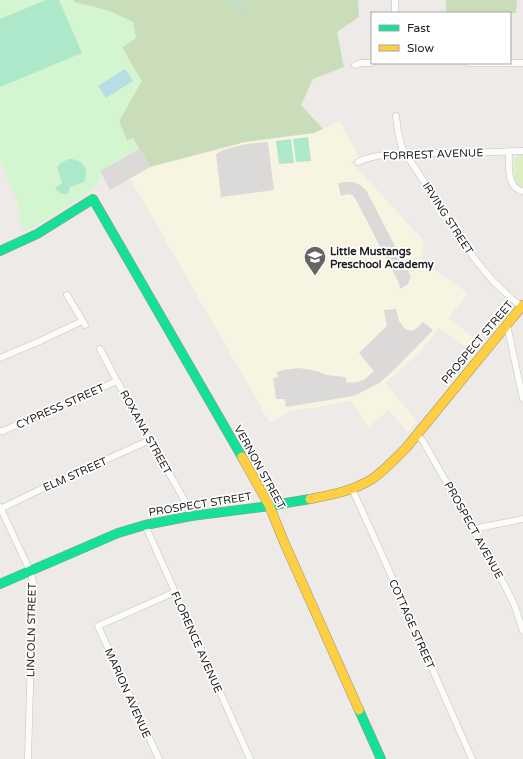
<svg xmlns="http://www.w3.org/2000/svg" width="523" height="759" font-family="'Varela Round',sans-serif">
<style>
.education{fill:#f7f4e2}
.religious{fill:#dbdad8}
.grass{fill:#deedc3}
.forest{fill:#caddba}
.park{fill:#d3f5d0}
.pitch{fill:#aee8ca}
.water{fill:#b7dee4}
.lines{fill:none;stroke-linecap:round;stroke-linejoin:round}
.stream{stroke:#b7dee4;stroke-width:2}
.street-casing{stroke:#c5c4c3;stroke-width:7}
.fast-casing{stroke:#98977e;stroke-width:10}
.slow-casing{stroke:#98977e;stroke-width:10}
.street{stroke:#fcfcfb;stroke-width:6}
.fast{stroke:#16e098;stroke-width:9}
.slow{stroke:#ffcf43;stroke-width:9}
.labels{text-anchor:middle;stroke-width:3.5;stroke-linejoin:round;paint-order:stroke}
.street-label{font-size:11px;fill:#1e1e1e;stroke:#fff}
.poi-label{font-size:11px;font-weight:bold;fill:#1e1e1e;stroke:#fff;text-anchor:start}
</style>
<rect width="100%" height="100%" fill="#edeae7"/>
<!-- education -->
<path class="education" d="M340,121L359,157L351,162L424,241L421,261L468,293L448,318L482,344L474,353L439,328L419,353L385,383L417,421L408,432L389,410L368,427L351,401L312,408L290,411L270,423L130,178L150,167L245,142L314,133Z"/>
<!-- religious -->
<g class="religious">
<path d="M268,142L274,190L221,197L216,154L223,150L246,144Z"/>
<path d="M139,149L150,167L110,190L100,171Z"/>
<path d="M345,182H353L360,185L366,190L411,277L408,284L400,289L399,283L355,198L352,195L348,194L341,196L338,183Z"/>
<path d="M396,309L399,321L405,329L411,331L416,329L423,322L433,330L392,372L379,383L354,396L286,407L285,399H276L273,378L278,377L277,372L284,370L299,368L316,371L327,375L345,377L347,383L358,382L365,379L374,371L359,353L387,326L384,310Z"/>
</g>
<!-- grass -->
<path class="grass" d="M519,155H523V187L517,184L514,176V159Z"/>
<!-- forest -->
<g class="forest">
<path d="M73,0H358L359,17L337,32L344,67L313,79L301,105L323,129L314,133L245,142L150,167L133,138L127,141L119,121L141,81L122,47L110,11L74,2Z"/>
<path d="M446,0H517L516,13L446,12Z"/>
</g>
<!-- park -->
<path class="park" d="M0,0H73L74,2L110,11L133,22L136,38L122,48L142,81L119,121L127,141L133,138L139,149L100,171C101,178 98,183 94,188L55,214L25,232L17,215L21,212L0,160Z"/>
<!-- pitch -->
<g class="pitch">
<path d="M46,0H59L82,53L0,87V19Z"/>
<path d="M308,137L311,161L296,162L293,139Z"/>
<path d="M291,139L294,163L279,164L276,141Z"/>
<path d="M69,159C83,159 90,169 84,182L70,187L68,194C63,195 57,192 55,188L62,183L57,167L61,163Z"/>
</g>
<!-- water -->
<path class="water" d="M125,69L133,81L106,98L98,86Z"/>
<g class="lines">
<!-- stream -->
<path class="stream" d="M229,0L245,11"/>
<!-- street casing -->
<g class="street-casing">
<g id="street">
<path d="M395,13V0"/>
<path d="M468,63H523"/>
<path d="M355,65L361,63H372"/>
<path d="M396,116L398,132L402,148L474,258L492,280L512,299L522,307"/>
<path d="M509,151C509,164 506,189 523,191"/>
<path d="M358,162C380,152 405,154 428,153C460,153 491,152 523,151"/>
<path d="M67,295L85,325"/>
<path d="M507,325L523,399"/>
<path d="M100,349L117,381L186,503L191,516"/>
<path d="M0,358L40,341L82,321"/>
<path d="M0,431H3L117,381"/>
<path d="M416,434L423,441L505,586L514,604L523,631"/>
<path d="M352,489L379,548L472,759"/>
<path d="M0,507L30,571L33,582L28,759"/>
<path d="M0,509L54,483L150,440"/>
<path d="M145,525L250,759"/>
<path d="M473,529L523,519"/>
<path d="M159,759L98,626L175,592"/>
</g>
</g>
<!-- fast casing -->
<g class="fast-casing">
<g id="fast">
<path d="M0,251L37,234L93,199L242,457"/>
<path d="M0,584L118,533L145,525L191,516L262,507L310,499"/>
<path d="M359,710L381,759"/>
</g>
</g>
<!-- slow casing -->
<g class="slow-casing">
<g id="slow">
<path d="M242,457L269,505L284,542L359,710"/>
<path d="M310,499C331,495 353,491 372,479C384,471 395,459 406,448L523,305"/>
</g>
</g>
<!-- street -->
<use href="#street" class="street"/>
<!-- fast -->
<use href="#fast" class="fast"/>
<!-- slow -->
<use href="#slow" class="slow"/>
</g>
<!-- icons -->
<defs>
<g id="school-pin" transform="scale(1.15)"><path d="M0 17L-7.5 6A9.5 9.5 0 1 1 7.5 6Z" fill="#666564" stroke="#fff"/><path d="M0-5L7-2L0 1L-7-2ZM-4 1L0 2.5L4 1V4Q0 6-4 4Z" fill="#fff"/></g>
</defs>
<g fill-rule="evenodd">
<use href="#school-pin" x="315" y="257"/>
</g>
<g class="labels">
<!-- street labels -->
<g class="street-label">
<text transform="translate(433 154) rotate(-2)" y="4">FORREST AVENUE</text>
<text transform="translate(448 218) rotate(57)" y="4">IRVING STREET</text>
<text transform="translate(477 342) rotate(-50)" y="4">PROSPECT STREET</text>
<text transform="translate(60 406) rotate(-24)" y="4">CYPRESS STREET</text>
<text transform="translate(146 432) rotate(61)" y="4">ROXANA STREET</text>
<text transform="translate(260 467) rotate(61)" y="4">VERNON STREET</text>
<text transform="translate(75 474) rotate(-24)" y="4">ELM STREET</text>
<text transform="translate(200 504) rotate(-9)" y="4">PROSPECT STREET</text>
<text transform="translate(474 530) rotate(61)" y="4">PROSPECT AVENUE</text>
<text transform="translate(412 624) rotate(66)" y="4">COTTAGE STREET</text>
<text transform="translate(31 630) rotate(-89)" y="4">LINCOLN STREET</text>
<text transform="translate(197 642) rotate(66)" y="4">FLORENCE AVENUE</text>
<text transform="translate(128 693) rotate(66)" y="4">MARION AVENUE</text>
</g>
<!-- poi labels -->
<g class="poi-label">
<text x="330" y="255">Little Mustangs<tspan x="330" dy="13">Preschool Academy</tspan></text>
</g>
</g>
<!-- legend -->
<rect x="371" y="12" width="140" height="52" fill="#ffffff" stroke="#a5a5a5"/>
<rect x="379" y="25" width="20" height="6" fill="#16e098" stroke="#a5a5a5"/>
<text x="407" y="32" font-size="12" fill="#1e1e1e">Fast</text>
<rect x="379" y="45" width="20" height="6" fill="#ffcf43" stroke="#a5a5a5"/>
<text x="407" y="52" font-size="12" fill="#1e1e1e">Slow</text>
</svg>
